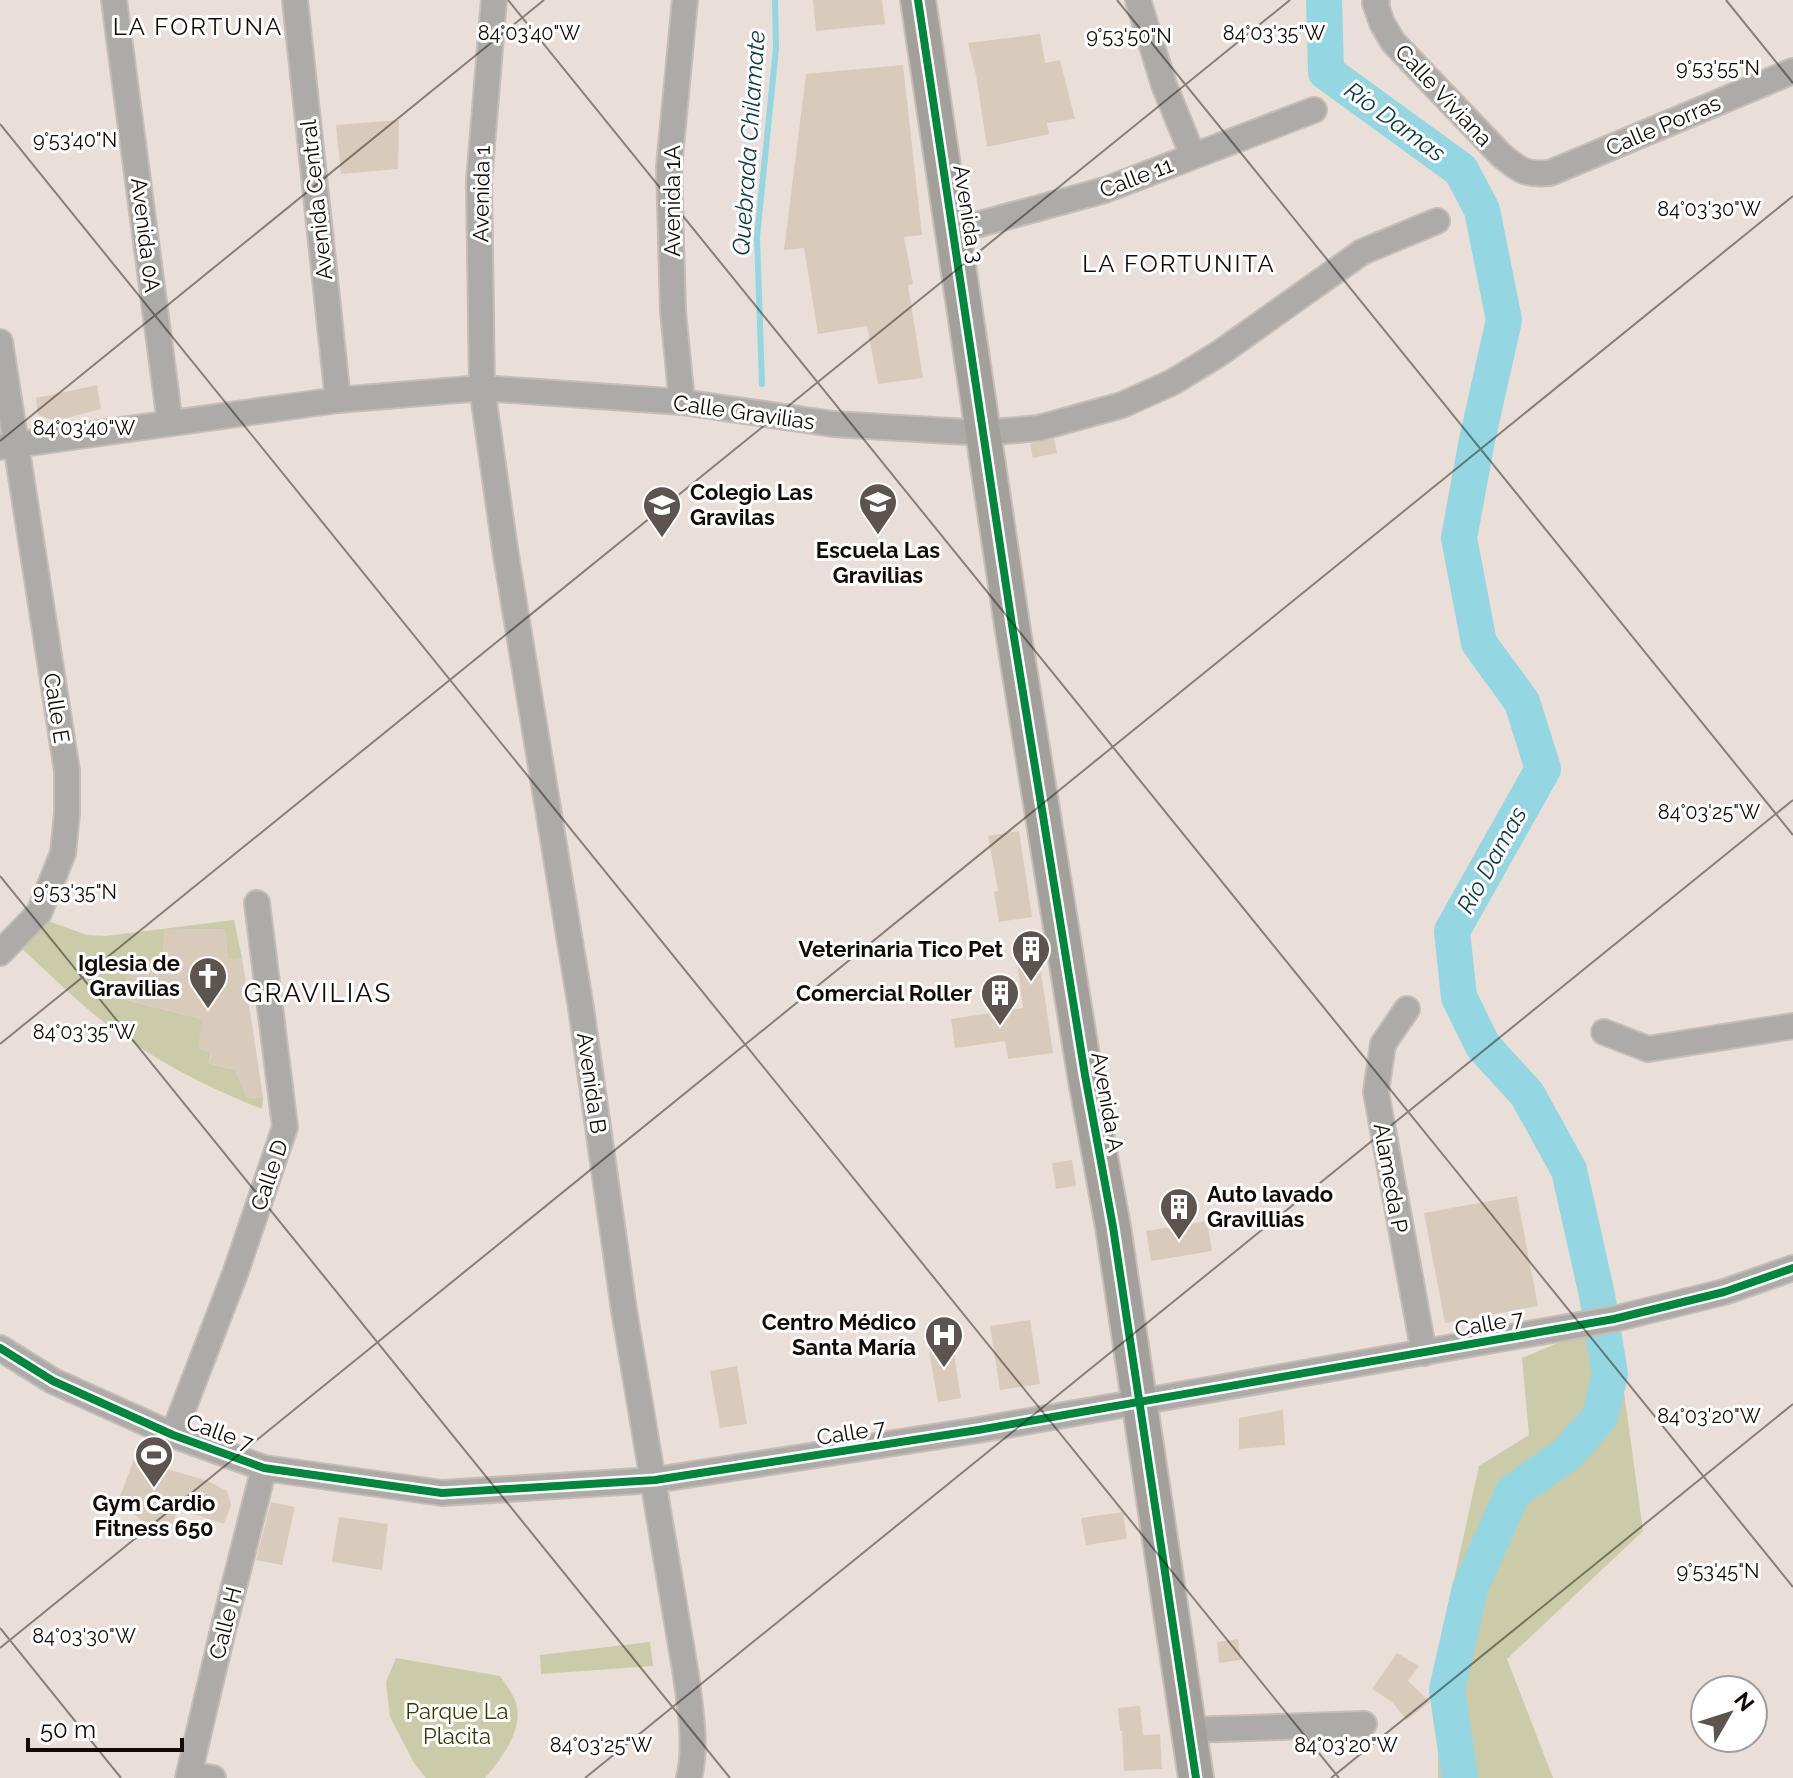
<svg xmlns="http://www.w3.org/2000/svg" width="1793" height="1778" font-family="Raleway,sans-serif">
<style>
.green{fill:#cbcba9}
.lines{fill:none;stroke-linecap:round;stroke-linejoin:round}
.stream{stroke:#94d6e1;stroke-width:6}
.river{stroke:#94d6e1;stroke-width:36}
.building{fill:#d9cbbc}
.street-casing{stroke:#c6bdb8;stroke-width:28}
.secondary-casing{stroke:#c6bdb8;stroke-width:38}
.street{stroke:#adaaa8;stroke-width:24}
.secondary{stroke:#a3a09c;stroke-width:34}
.cycleway-casing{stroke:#fff;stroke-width:13}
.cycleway{stroke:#00873e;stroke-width:8}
.ticks{fill:none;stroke:#110a07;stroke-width:2;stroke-opacity:0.45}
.labels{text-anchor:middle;stroke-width:6;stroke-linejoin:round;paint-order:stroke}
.street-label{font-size:22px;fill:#110a07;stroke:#fff}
.poi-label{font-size:22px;font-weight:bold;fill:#110a07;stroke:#fff;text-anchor:end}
.park-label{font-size:22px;fill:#363d04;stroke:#fff}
.neighbourhood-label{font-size:24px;letter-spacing:2px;fill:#110a07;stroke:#fff}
.water-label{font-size:24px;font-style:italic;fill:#0c3c44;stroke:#fff}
.quarter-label{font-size:26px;letter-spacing:2px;fill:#110a07;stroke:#fff}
.ticks-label{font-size:20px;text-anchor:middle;fill:#110a07;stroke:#fff;stroke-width:6;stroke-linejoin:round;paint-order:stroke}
</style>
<rect width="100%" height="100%" fill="#eaded8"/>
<!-- green -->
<g class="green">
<path d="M234,920L242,958L228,960L225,929L165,930L162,968L130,962L122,999L210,1021L211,1053L208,1063L235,1070L247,1098L263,1097L262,1109C208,1088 156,1061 109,1026C78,1003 50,974 21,948L48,921L87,935L106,936Z"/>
<path d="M1614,1319L1643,1531L1507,1659L1553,1778H1438L1439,1648L1479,1466L1529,1435L1522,1358Z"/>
<path d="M650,1642L653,1666L541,1674L540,1655Z"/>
<path d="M396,1658L500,1676C505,1683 510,1690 514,1698C527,1726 502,1758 485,1778H426L414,1763L390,1717L386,1682Z"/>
</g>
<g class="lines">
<!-- stream -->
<path class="stream" d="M762,384L757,237L776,48L775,0"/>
<!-- river -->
<path class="river" d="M1324,0L1326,72L1461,170L1482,210L1504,320L1477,440L1459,538L1479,643L1522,702L1543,769L1452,931L1459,997L1483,1046L1527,1094L1569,1170L1597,1295L1610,1374L1600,1417L1567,1454L1513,1492L1470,1588L1447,1690L1460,1778"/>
</g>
<!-- building -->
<g class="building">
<path d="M813,0H882L885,24L816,31Z"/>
<path d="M1040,34L1045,63L1060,60L1075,119L1047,123L1049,134L987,147L976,75L968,43Z"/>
<path d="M903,65L922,235L904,237L913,284L908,285L923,378L878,384L867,326L818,334L804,248L784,250L806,74Z"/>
<path d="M399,120L398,169L341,174L336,125Z"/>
<path d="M97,385L101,409L55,421L38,415L36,398Z"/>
<path d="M1054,439L1057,453L1033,458L1030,444Z"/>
<path d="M1019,831L1032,917L999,922L994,892L998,891L988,836Z"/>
<path d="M225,929L228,960L242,958L263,1097L247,1098L235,1070L208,1063L212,1053L198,1049L202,1019L122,999L130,962L162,968L165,930Z"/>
<path d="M1038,952L1053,1053L1008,1059L1005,1041L955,1048L951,1019L1023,1008L1016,954Z"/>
<path d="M1072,1160L1076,1186L1056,1189L1052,1163Z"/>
<path d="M1517,1196L1538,1306L1445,1323L1424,1213Z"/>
<path d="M1207,1221L1212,1251L1151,1261L1146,1231Z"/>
<path d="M1030,1320L1040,1384L1000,1390L990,1326Z"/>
<path d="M951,1335L961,1398L938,1402L927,1339Z"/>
<path d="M737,1366L747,1424L720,1428L710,1371Z"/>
<path d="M1283,1410L1285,1445L1239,1449V1418Z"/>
<path d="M134,1459L208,1481L227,1491L231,1505L224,1524L178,1509L170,1531L141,1520L118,1502Z"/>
<path d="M271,1502L295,1507L282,1565L256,1560Z"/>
<path d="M1123,1512L1127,1539L1086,1545L1081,1518Z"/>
<path d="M339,1517L388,1524L382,1570L332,1562Z"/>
<path d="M1238,1639L1241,1660L1219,1663L1217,1642Z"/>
<path d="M1397,1653L1419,1666L1408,1681L1430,1702L1407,1720L1392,1702L1372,1689Z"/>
<path d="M1140,1706L1143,1735L1160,1734L1162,1769L1124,1771L1122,1731H1120L1118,1708Z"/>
</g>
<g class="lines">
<!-- street casing -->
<g class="street-casing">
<g id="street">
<path d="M114,0L170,423"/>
<path d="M295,0L338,400"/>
<path d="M494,0L479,181L482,388L505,549L581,1008L624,1310L686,1675C690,1706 697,1747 689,1778"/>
<path d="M1138,0L1164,85L1193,156"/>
<path d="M1377,0L1375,3L1382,23L1393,42L1501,155C1520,171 1526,175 1550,173L1793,71"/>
<path d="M954,231L1105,190L1314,110"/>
<path d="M0,342L67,771V813L63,853L39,913L0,953"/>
<path d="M682,402L673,312L669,167L685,0"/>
<path d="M0,447L338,400L482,388L682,402L833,424L984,433L1039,428L1122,405L1173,382L1220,353L1362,252L1437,221"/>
<path d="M1407,1009L1383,1044L1376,1092L1424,1353"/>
<path d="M1604,1032L1648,1049L1793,1026"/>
<path d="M0,1348L53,1381L173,1435L264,1468L442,1493L655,1480L978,1430L1614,1319L1724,1292L1793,1268"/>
<path d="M173,1435L235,1274L285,1127L257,903"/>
<path d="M1189,1730L1364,1724"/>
<path d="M189,1774L213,1778"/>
<path d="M188,1778L223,1630L264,1468"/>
</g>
</g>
<!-- secondary casing -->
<g class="secondary-casing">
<path id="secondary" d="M918,0L1012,625L1085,1075L1113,1227L1196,1778"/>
</g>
<!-- street -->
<use href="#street" class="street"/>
<!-- secondary -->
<use href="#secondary" class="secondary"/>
<!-- cycleway casing -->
<g class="cycleway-casing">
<g id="cycleway">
<path d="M918,0L1012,625L1085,1075L1113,1227L1196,1778"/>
<path d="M0,1348L53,1381L173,1435L264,1468L442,1493L655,1480L978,1430L1614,1319L1724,1292L1793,1268"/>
</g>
</g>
<!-- cycleway -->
<use href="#cycleway" class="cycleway"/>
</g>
<!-- ticks -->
<path class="ticks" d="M508,0L1793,1587M1117,0L1793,835M1726,0L1793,83M0,124L1339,1778M0,441L544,0M0,876L730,1778M0,1044L1290,0M0,1628L121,1778M0,1648L1793,196M585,1778L1793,800M1331,1778L1793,1404"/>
<!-- icons -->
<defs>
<g id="school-pin" transform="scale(2)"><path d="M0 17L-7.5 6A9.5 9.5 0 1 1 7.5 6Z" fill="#5d5450" stroke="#fff"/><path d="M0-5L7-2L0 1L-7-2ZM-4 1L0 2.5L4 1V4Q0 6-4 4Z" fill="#fff"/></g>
<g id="building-pin" transform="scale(2)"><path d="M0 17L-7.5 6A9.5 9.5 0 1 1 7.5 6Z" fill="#5d5450" stroke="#fff"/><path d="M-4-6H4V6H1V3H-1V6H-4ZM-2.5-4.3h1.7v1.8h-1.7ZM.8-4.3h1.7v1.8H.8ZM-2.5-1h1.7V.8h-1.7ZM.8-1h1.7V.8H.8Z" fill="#fff"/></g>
<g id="church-pin" transform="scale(2)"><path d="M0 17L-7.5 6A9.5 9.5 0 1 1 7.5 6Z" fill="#5d5450" stroke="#fff"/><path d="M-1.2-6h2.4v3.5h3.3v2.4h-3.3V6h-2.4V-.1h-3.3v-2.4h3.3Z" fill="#fff"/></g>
<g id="hospital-pin" transform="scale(2)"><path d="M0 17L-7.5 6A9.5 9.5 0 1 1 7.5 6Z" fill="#5d5450" stroke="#fff"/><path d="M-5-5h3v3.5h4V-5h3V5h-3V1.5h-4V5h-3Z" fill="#fff"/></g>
<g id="stadium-pin" transform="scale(2)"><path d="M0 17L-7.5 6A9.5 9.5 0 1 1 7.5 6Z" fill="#5d5450" stroke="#fff"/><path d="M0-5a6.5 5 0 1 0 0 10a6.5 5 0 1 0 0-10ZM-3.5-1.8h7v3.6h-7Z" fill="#fff"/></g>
</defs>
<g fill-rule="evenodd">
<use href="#school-pin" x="878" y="502"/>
<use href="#school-pin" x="662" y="505"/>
<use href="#building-pin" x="1031" y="949"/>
<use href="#church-pin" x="208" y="976"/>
<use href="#building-pin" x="1000" y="993"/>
<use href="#building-pin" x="1179" y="1207"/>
<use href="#hospital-pin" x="944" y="1335"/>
<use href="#stadium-pin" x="154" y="1455"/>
</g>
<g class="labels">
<!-- street labels -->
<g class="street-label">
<text transform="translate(1444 95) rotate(47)" y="8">Calle Viviana</text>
<text transform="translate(1663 125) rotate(-23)" y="8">Calle Porras</text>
<text transform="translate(1136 177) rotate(-21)" y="8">Calle 11</text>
<text transform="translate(481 194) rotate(-89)" y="8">Avenida 1</text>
<text transform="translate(316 200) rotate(-96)" y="8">Avenida Central</text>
<text transform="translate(672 201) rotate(-90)" y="8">Avenida 1A</text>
<text transform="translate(969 214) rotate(81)" y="8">Avenida 3</text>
<text transform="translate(146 235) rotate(83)" y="8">Avenida 0A</text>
<text transform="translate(744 412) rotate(8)" y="8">Calle Gravilias</text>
<text transform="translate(57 708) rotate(81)" y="8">Calle E</text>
<text transform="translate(592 1083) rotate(82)" y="8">Avenida B</text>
<text transform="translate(1108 1102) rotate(80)" y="8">Avenida A</text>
<text transform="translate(269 1175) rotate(-71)" y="8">Calle D</text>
<text transform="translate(1391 1178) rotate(80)" y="8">Alameda P</text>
<text transform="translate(1489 1323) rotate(-10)" y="8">Calle 7</text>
<text transform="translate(220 1432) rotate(20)" y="8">Calle 7</text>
<text transform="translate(851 1432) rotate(-9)" y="8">Calle 7</text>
<text transform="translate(225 1623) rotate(-76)" y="8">Calle H</text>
</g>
<!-- poi labels -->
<g class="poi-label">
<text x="690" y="500" text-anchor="start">Colegio Las<tspan x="690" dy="25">Gravilas</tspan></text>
<text x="878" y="558" text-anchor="middle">Escuela Las<tspan x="878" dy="25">Gravilias</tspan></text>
<text x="1003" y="957">Veterinaria Tico Pet</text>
<text x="180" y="971">Iglesia de<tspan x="180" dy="25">Gravilias</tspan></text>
<text x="972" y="1001">Comercial Roller</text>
<text x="1207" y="1202" text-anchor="start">Auto lavado<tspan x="1207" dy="25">Gravillias</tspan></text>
<text x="916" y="1330">Centro Médico<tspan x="916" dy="25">Santa María</tspan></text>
<text x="154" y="1511" text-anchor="middle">Gym Cardio<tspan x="154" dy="25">Fitness 650</tspan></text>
</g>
<!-- park labels -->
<g class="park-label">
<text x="457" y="1719">Parque La<tspan x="457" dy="25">Placita</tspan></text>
</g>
<!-- neighbourhood labels -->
<g class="neighbourhood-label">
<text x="198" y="35">LA FORTUNA</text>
<text x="1179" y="272">LA FORTUNITA</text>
</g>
<!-- water labels -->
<g class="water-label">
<text transform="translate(1395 122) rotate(36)" y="8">Río Damas</text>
<text transform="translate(749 143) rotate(-86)" y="8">Quebrada Chilamate</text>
<text transform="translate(1492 860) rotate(-61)" y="8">Río Damas</text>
</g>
<!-- quarter labels -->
<g class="quarter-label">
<text x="318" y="1002">GRAVILIAS</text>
</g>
</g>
<g class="ticks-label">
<text x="529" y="40">84°03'40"W</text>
<text x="1274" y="40">84°03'35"W</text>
<text x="1129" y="43">9°53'50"N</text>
<text x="1718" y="75">9°53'55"N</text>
<text x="75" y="147">9°53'40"N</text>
<text x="1709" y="216">84°03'30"W</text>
<text x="84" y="435">84°03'40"W</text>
<text x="1709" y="819">84°03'25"W</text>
<text x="75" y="899">9°53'35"N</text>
<text x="84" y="1039">84°03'35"W</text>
<text x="1709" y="1423">84°03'20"W</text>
<text x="1718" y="1578">9°53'45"N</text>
<text x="84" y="1643">84°03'30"W</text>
<text x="601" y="1752">84°03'25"W</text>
<text x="1346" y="1752">84°03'20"W</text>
</g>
<!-- north arrow -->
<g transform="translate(1729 1714) rotate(51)"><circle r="38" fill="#ffffff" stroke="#a09d9c" stroke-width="2"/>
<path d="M0-6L14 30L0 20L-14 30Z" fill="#5d5450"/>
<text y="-12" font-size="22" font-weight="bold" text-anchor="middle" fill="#110a07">N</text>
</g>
<!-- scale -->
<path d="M28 1738v12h154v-12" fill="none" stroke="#110a07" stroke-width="4"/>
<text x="40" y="1738" font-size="24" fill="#110a07" stroke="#ffffff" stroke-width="6" paint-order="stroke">50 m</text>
</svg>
